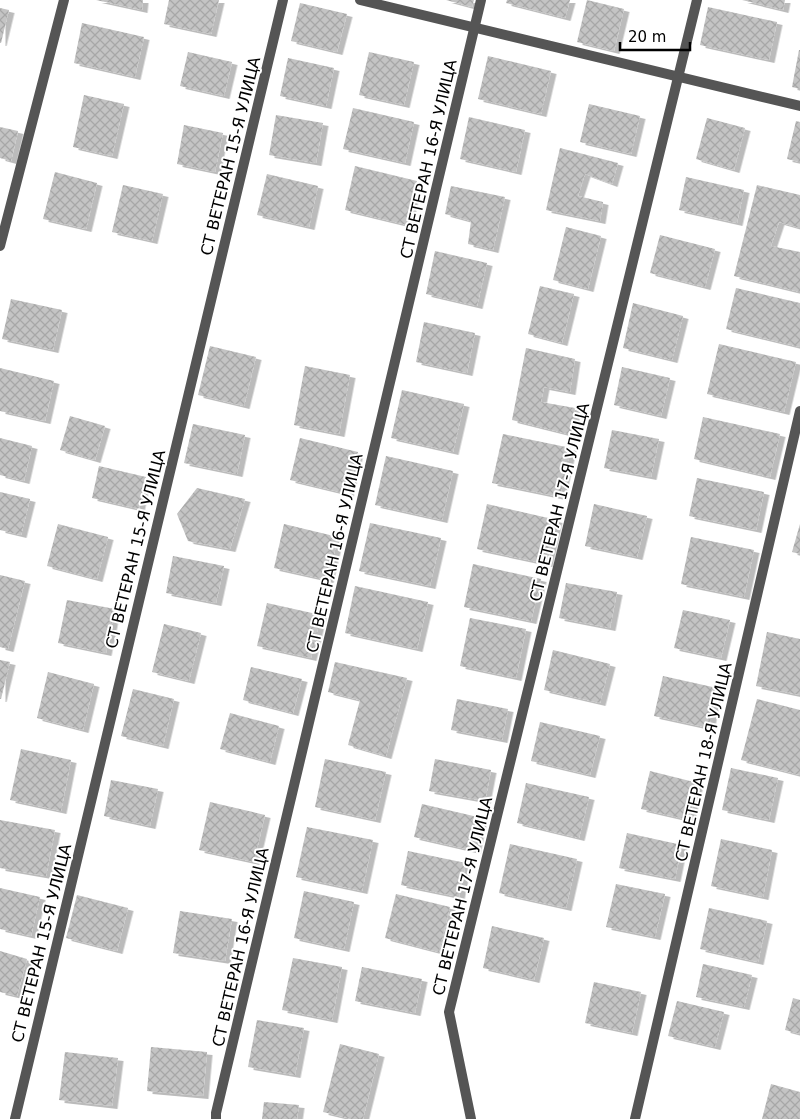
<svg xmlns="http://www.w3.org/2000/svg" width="800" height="1119" font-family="'DejaVu Sans',sans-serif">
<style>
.building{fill:url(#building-cross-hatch);filter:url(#shadow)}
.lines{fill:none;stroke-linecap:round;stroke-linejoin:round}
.minor{stroke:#555;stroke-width:10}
.labels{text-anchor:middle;stroke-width:4;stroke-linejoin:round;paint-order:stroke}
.street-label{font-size:16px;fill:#000;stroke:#fff}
</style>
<defs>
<pattern id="building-cross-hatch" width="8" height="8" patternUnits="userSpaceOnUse" patternTransform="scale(1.25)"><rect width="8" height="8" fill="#c4c4c4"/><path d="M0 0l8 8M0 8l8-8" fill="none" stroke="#a7a7a7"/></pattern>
<filter id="shadow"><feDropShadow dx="5.5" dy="3" stdDeviation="0" flood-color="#0004"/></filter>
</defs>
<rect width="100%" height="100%" fill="#fff"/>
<!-- building -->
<g class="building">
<path d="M96,0H143L142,10Z"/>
<path d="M169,0H219L211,34L164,24Z"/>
<path d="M446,0H474L472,7Z"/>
<path d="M507,0H570L565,18L506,3Z"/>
<path d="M587,0L624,9L614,51L577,42Z"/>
<path d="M742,0H785L783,10Z"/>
<path d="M300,3L347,14L337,52L291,41Z"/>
<path d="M708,7L777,22L769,60L700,45Z"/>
<path d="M0,8L9,10L1,43H0Z"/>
<path d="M82,23L144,37L135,77L74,63Z"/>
<path d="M799,50H800V89L792,87Z"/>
<path d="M188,52L232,62L224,96L180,86Z"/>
<path d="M369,52L414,62L404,105L359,95Z"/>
<path d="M488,56L551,71L541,114L478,99Z"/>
<path d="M288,58L334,68L326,106L280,96Z"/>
<path d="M84,95L124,104L112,156L73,147Z"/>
<path d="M589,104L640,116L631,154L580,142Z"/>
<path d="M353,108L414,122L405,163L343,149Z"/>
<path d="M276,115L323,123L316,163L269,155Z"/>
<path d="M469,117L525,130L516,172L460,159Z"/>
<path d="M707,118L745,128L734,170L696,159Z"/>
<path d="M796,121L800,122V162L787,159Z"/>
<path d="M184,125L223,133L215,172L177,164Z"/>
<path d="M0,127L18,131L11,161L0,158Z"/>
<path d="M560,148L618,163L612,184L585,174L578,196L603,202L600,221L546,210Z"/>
<path d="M355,166L417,181L407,225L345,210Z"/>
<path d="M55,172L97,183L86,229L43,219Z"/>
<path d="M267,174L318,186L309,227L257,215Z"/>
<path d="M686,177L744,190L737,223L679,210Z"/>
<path d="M123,185L163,194L152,241L112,232Z"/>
<path d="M757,185L800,195V228L779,222L771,246L800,252V292L734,276Z"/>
<path d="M451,186L505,197L493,250L468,244L471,221L445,214Z"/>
<path d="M566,227L601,236L588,289L553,280Z"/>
<path d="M660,235L715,249L705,287L650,273Z"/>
<path d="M435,251L487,263L477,306L426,294Z"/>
<path d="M540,286L574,294L562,343L528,334Z"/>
<path d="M736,288L800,303V347L726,329Z"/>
<path d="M11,299L62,310L53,350L2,339Z"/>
<path d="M633,303L683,316L672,360L623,348Z"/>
<path d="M424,322L475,333L467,373L416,362Z"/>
<path d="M719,344L796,362L784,412L707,394Z"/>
<path d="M210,346L256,357L244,406L198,395Z"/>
<path d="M526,348L575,359L570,392L544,387L541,402L575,408L572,435L512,420Z"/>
<path d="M305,366L350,375L339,434L294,425Z"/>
<path d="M622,367L670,378L661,416L614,405Z"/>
<path d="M0,368L54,381L45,421L0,411Z"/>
<path d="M402,390L464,404L453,452L391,438Z"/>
<path d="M70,416L105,426L95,460L60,450Z"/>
<path d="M703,417L780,434L770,477L694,459Z"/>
<path d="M193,424L245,435L237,474L184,463Z"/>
<path d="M612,430L659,439L651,477L604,468Z"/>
<path d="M503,434L571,448L560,497L492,483Z"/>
<path d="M0,438L32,446L24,481L0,475Z"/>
<path d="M300,438L358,452L348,494L290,480Z"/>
<path d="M386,456L453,471L442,520L375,505Z"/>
<path d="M99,466L146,477L139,509L92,498Z"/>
<path d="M697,478L764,492L756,530L689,516Z"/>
<path d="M197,488L245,499L230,549L188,541L177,514Z"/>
<path d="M0,492L30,499L21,535L0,530Z"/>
<path d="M487,504L557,520L547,564L477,549Z"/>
<path d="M594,504L647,516L637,557L585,546Z"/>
<path d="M370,523L441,538L430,586L359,571Z"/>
<path d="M58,524L108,537L97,579L47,566Z"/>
<path d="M284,524L338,537L328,580L274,568Z"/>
<path d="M800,524V554L792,552Z"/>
<path d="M691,537L754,550L744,597L681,584Z"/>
<path d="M173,556L224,566L216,603L166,593Z"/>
<path d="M473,564L541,579L531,621L464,607Z"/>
<path d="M0,575L25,581L8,649L0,647Z"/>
<path d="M566,583L617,592L610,628L559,618Z"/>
<path d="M355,586L428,602L417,649L345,633Z"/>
<path d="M67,600L115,609L106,653L58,643Z"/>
<path d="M267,603L321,615L311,658L257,646Z"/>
<path d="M683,610L730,620L721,658L674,648Z"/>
<path d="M470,618L526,629L516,678L460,666Z"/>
<path d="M164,624L201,633L189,681L152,672Z"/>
<path d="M767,632L800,639V695L756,686Z"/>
<path d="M553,650L610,664L600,703L544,690Z"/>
<path d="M0,660L10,662L1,699H0Z"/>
<path d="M335,662L407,678L386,756L348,745L360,700L328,692Z"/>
<path d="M251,667L302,679L293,713L243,700Z"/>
<path d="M48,672L94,684L83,730L37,718Z"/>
<path d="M663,676L717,688L709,728L654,716Z"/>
<path d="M133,689L174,699L163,746L121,736Z"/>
<path d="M457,699L508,709L502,740L451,730Z"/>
<path d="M757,699L800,710V775L741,760Z"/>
<path d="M230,713L279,726L270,762L220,749Z"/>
<path d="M540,722L600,736L590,775L531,761Z"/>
<path d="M21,749L71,760L61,811L10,800Z"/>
<path d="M325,759L386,772L375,820L315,807Z"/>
<path d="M435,759L491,770L485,801L429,791Z"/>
<path d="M731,768L778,778L769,820L722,810Z"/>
<path d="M650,771L698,783L689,820L641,809Z"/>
<path d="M111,780L158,789L150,826L104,816Z"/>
<path d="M526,783L589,797L579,838L517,823Z"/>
<path d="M210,802L265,815L254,862L199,850Z"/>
<path d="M422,804L482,818L475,851L414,837Z"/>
<path d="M0,820L55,830L46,876L0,868Z"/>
<path d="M307,827L373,840L362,891L296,877Z"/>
<path d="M627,833L682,845L675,879L619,868Z"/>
<path d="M721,839L772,850L763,897L711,886Z"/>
<path d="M510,844L577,859L566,908L499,893Z"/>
<path d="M408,851L466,863L459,897L401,885Z"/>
<path d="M616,884L665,894L655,937L606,927Z"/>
<path d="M0,888L40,897L31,936L0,929Z"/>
<path d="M304,891L354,902L344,949L294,938Z"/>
<path d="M396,894L450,907L439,952L385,938Z"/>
<path d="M77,895L128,908L117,951L66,938Z"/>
<path d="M709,908L767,921L758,962L700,949Z"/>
<path d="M180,911L232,919L225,961L173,953Z"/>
<path d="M492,926L544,938L534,980L483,968Z"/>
<path d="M0,951L27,959L17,996L0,992Z"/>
<path d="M293,958L342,967L332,1020L282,1010Z"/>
<path d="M703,964L752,975L744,1007L696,997Z"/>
<path d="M362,967L422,979L415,1013L355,1001Z"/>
<path d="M594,982L641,992L632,1033L585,1023Z"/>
<path d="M793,998L800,1000V1034L785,1030Z"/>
<path d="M677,1001L724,1012L715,1047L668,1036Z"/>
<path d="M257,1020L304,1028L295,1075L248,1067Z"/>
<path d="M340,1044L379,1054L363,1119H352L323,1112Z"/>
<path d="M151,1047L207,1052L203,1096L147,1091Z"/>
<path d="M65,1052L118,1058L112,1106L59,1100Z"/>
<path d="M771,1084L800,1092V1119H762Z"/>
<path d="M264,1102L299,1105L297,1119H262Z"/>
</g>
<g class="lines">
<!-- minor -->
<g class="minor">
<path d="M360,0L800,106"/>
<path d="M0,246L64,0"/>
<path d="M15,1119L283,0"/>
<path d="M216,1119V1113L481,0"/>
<path d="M471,1119L449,1012L697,0"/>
<path d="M635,1119L800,411"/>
</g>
</g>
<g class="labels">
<!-- street labels -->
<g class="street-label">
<text transform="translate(230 156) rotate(-76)" y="6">СТ ВЕТЕРАН 15-Я УЛИЦА</text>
<text transform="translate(428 159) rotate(-77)" y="6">СТ ВЕТЕРАН 16-Я УЛИЦА</text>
<text transform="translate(559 502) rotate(-76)" y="6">СТ ВЕТЕРАН 17-Я УЛИЦА</text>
<text transform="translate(135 549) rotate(-76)" y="6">СТ ВЕТЕРАН 15-Я УЛИЦА</text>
<text transform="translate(334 553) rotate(-77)" y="6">СТ ВЕТЕРАН 16-Я УЛИЦА</text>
<text transform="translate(703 762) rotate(-77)" y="6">СТ ВЕТЕРАН 18-Я УЛИЦА</text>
<text transform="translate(462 896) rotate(-76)" y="6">СТ ВЕТЕРАН 17-Я УЛИЦА</text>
<text transform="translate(41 943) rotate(-76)" y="6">СТ ВЕТЕРАН 15-Я УЛИЦА</text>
<text transform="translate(240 947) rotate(-77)" y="6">СТ ВЕТЕРАН 16-Я УЛИЦА</text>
</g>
</g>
<!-- scale -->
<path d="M620 42v8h70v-8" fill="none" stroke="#000000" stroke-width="2.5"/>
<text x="628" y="42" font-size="15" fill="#000000" stroke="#ffffff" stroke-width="4" paint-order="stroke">20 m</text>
</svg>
